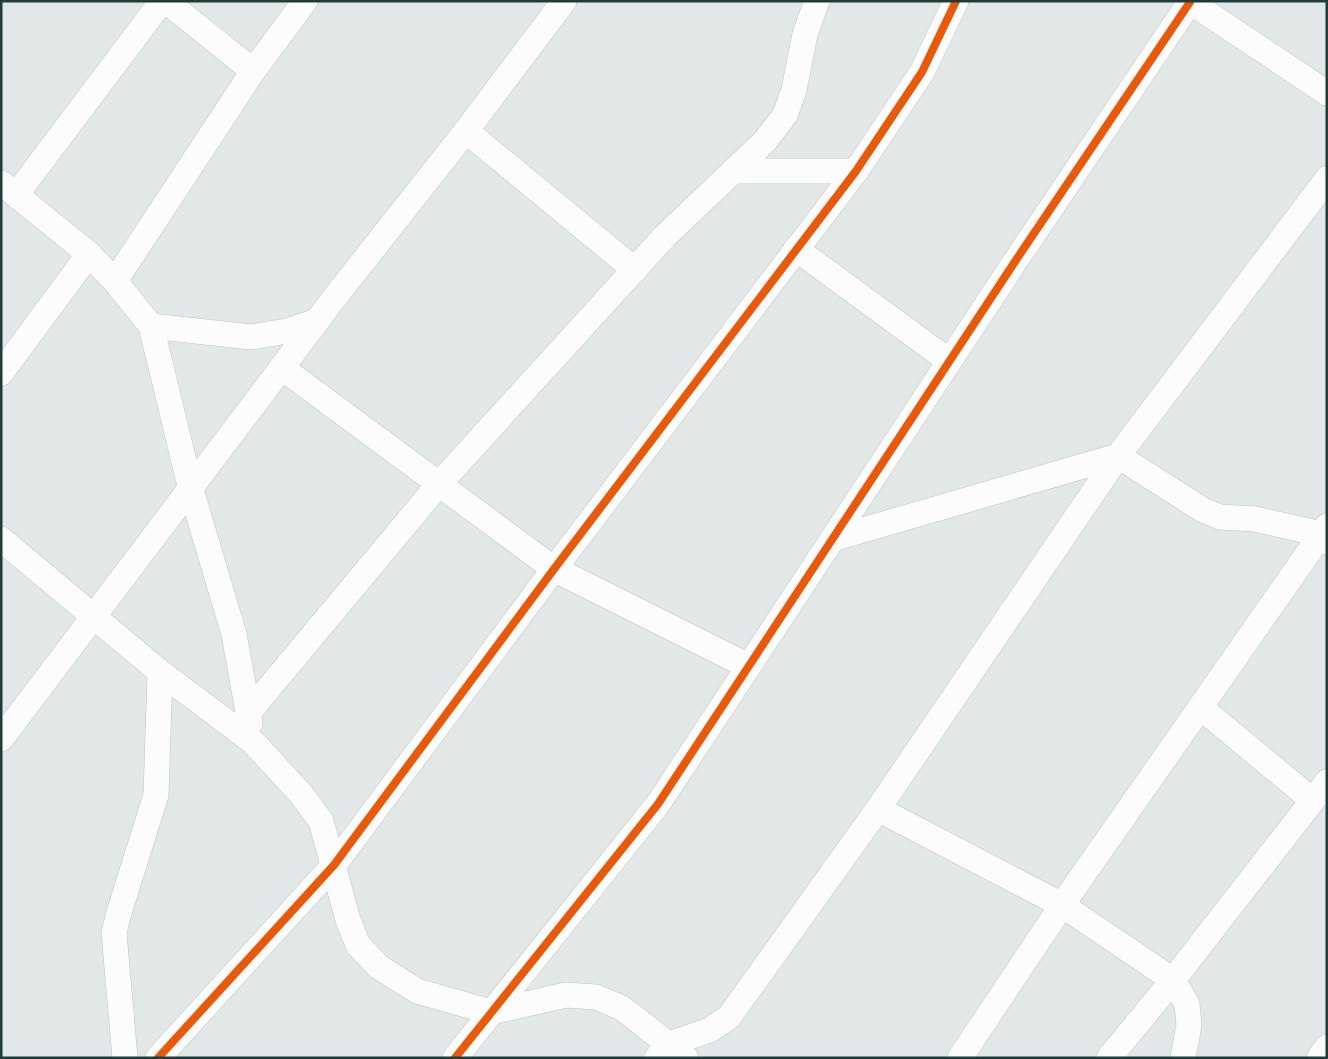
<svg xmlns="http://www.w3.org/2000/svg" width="1328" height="1059" font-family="Ubuntu,sans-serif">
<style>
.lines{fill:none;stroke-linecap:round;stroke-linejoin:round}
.minor-casing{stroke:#bfc5c4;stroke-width:26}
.minor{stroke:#fbfcfb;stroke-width:25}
.cycleway-casing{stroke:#eff8f5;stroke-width:11}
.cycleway{stroke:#e8590c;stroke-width:8}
</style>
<rect width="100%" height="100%" fill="#e2e8e7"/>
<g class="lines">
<!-- minor casing -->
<g class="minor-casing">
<g id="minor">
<path d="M166,1L253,71"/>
<path d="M1189,1L1327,93"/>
<path d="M466,131L635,270"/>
<path d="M733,171H856"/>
<path d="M1,183L89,254L115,281L151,326L191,490L234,634L250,723"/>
<path d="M16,195L162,1"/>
<path d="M796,249L949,361"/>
<path d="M115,281L253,71L305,1"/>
<path d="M151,326L251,337L287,331L317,321"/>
<path d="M282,368L554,569L748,666"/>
<path d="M1,373L89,254"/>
<path d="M1,539L160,672L253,742L300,793L321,821L348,920L358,945L379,967L417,991L491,1012L566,995L596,997L622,1008L686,1058"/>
<path d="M832,539L1118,456L1203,510L1220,517L1255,519L1321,534L1327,542"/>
<path d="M1200,707L1312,800"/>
<path d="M248,713L439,484L665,236L765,141L785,115L794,90L805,34L817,1"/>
<path d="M1,739L335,297L466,131L564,1"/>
<path d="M878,809L1062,905L1173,980L1187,1004L1189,1025L1183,1058"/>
<path d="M125,1058L114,933L118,916L156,795L160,672"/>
<path d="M158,1058L334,865L554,569L856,171L922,72L956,1"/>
<path d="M455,1058L658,804L1016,260L1190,2"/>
<path d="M657,1058L669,1044L710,1030L729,1017L878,809L1118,456L1327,179"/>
<path d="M960,1058L1062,905L1327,526"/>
<path d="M1109,1058L1173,980L1327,782"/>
<path d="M1319,1058L1327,1047"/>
</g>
</g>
<!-- minor -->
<use href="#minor" class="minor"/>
<!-- cycleway casing -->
<g class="cycleway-casing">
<g id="cycleway">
<path d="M158,1058L334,865L554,569L856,171L922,72L956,1"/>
<path d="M455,1058L658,804L1016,260L1190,2"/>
</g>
</g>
<!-- cycleway -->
<use href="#cycleway" class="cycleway"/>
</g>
<!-- border -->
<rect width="1328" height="1059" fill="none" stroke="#1e3d3a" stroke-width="5"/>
</svg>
